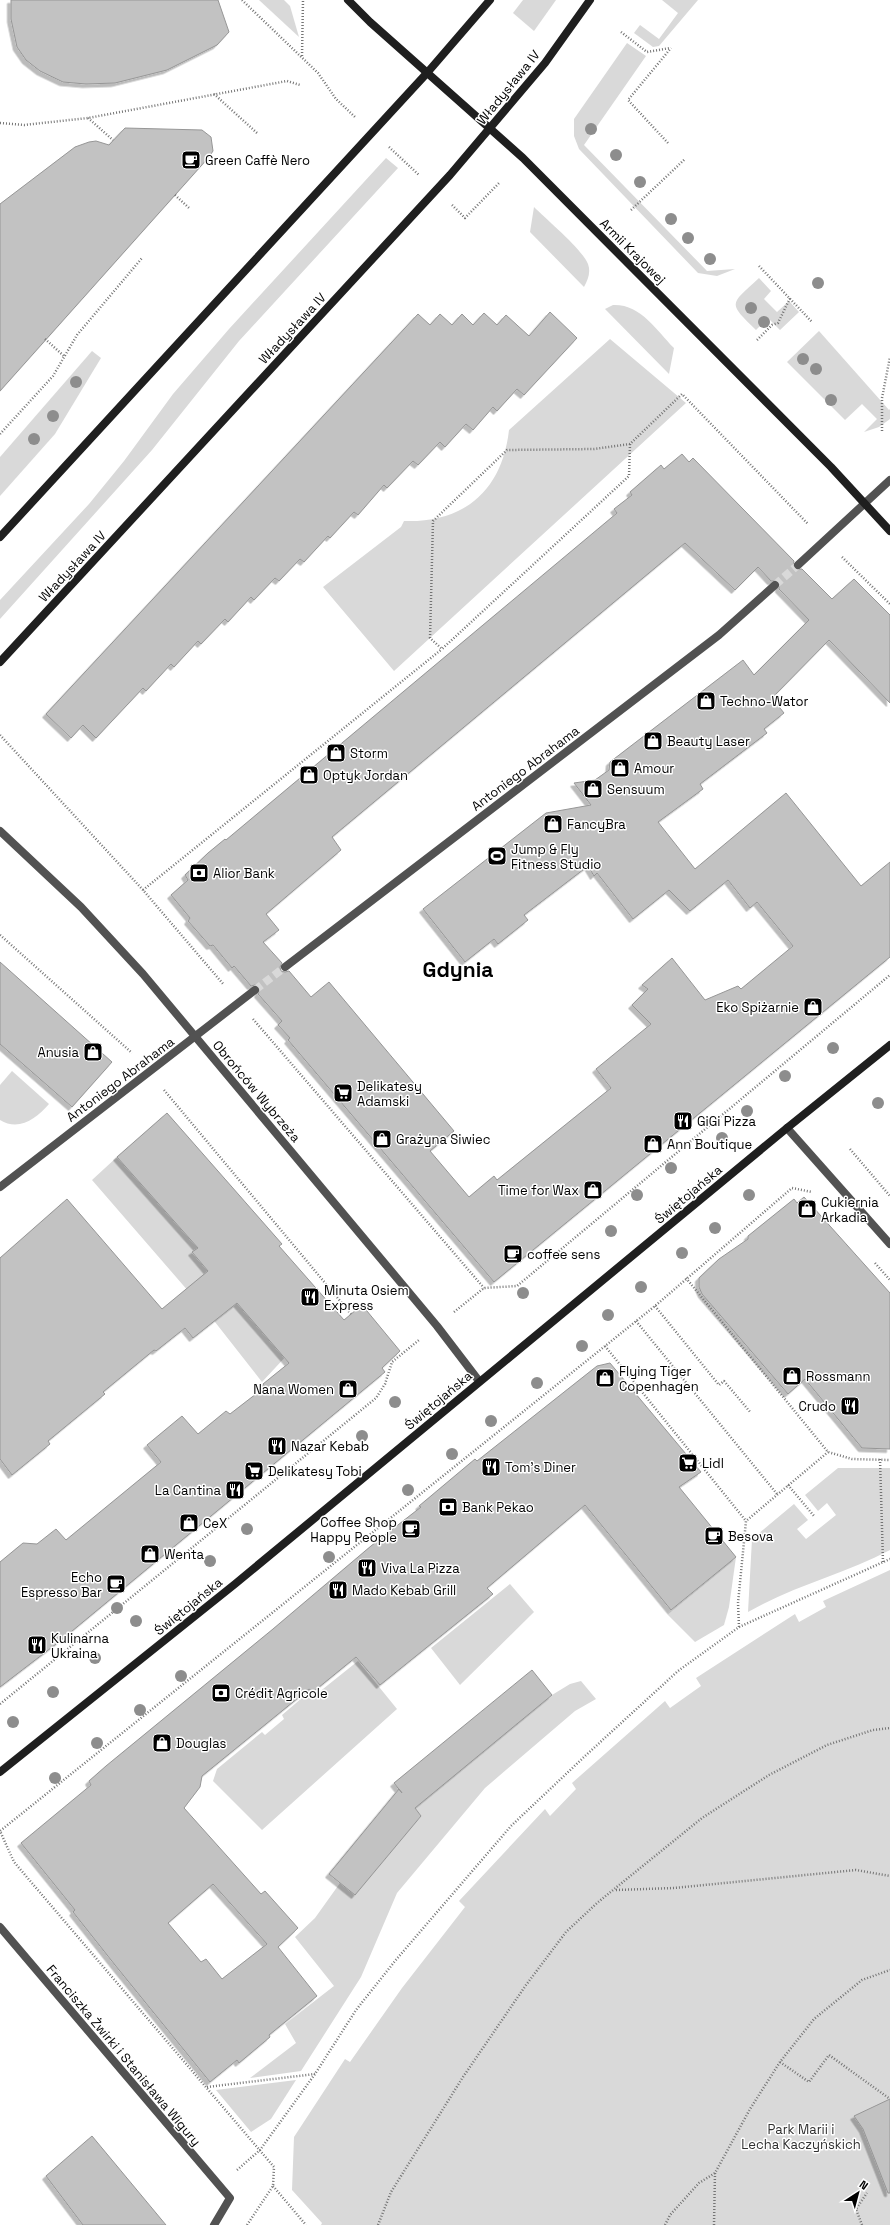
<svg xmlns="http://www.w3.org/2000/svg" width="890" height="2225" font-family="'Space Grotesk',sans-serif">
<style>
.green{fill:#d9d9d9}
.building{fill:#c2c2c2;stroke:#969696;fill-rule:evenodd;filter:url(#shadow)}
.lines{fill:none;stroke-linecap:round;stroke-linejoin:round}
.street-tunnel{stroke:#d9d9d9;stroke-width:8;stroke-dasharray:8 4;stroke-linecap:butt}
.path{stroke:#747474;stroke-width:2.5;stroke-dasharray:1 2;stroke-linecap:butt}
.street{stroke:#525252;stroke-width:8}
.secondary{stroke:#1f1f1f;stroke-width:8}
.tree{fill:#8d8d8d}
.labels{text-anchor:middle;stroke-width:3;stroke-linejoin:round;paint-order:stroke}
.street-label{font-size:13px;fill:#000;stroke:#fff}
.poi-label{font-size:13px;fill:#000;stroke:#fff;text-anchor:start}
.park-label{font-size:13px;fill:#303030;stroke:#fff}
.town-label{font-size:21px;font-weight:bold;fill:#000;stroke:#fff}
</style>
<defs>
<filter id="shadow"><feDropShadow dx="-3.5" dy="3.5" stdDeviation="0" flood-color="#0004"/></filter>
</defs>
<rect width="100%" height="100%" fill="#fff"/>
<!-- green -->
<g class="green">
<path d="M259,0H284L290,6L299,37Z"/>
<path d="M523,0H556L534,31L513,13Z"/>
<path d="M662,0H698L659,46L653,47L634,33L640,25L659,39L678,13Z"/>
<path d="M627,43L646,56L584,145L707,271L735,269L717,276L698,273L579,149L574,136V119Z"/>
<path d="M386,158L398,168L239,341L152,450L0,619V600L89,504L124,461L173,394L229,329Z"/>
<path d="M534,207C547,220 582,249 588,264C591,272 588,280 584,287L530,232Z"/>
<path d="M759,278L771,291L764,299L777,312L789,301L799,312L780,330L768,318L756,330C727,302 730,305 759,278Z"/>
<path d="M613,305C641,304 656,330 674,348L669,374L605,309Z"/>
<path d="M819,331L889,410L890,409V419L879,427L864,432L877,419L862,404L845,420L787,362Z"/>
<path d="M610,339L686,403L394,671L323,587L401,527L404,521C464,523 502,491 509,430Z"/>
<path d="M92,351L101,358L55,434L0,496V457Z"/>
<path d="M12,1071L49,1104C37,1118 19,1132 0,1120V1085Z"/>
<path d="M117,1157L198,1248L192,1253L275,1346L289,1353L262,1382L215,1322L92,1180Z"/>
<path d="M838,1468H890V1550C844,1574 793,1586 748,1612L752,1539L794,1504L808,1520L797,1529L806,1539L836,1515L827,1503L818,1511L805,1495Z"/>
<path d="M736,1557L729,1607L724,1625L695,1642L667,1614Z"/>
<path d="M890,1570V2225H321L322,2223L292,2190L294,2137L345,2059L350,2062L402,1988L465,1907L459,1901L545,1809L550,1816L576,1789L572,1783L665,1701L670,1708L701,1686L696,1678L795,1614L799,1622L826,1607L823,1601Z"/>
<path d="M510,1584L534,1612L460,1685L431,1648Z"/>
<path d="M358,1661L397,1709L262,1830L213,1781L217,1769L262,1732L265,1735L284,1719L282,1715L309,1692L313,1697Z"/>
<path d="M581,1681L596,1699L575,1711L485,1788L397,1893L361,1977L301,2071L250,2078L296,2043L285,2024L334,1986L295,1937L315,1918L340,1883L355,1895L421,1816L415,1808L552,1695L570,1684Z"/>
<path d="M296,2080L271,2119L251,2132L216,2090Z"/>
</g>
<!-- building -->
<g class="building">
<path d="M11,0H218L229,32L217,45L167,70L115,83L86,84L63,82L40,71L26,60L17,47L11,19Z"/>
<path d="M125,128L202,130L211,137L213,151L209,157L0,391V204L75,147L89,142L96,141L109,145Z"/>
<path d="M550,312L577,338L524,395L517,389L497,411L493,407L473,430L466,424L445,447L440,442L418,465L413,461L387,488L384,485L358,515L354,512L330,538L328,536L304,562L300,559L279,581L275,578L254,600L251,597L228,622L225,619L201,644L198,641L174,667L171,664L146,691L143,688L96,738L83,725L71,738L46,714L418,314L430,325L440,314L452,325L462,314L473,325L484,313L497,325L506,315L529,336Z"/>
<path d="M682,454L689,462L693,458L794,561L793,566L794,569H802L832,599L854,579L890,615V703L829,640L772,698L784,713L764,729L767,733L700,784L703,789L658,822L695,869L786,793L861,886L890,862V957L494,1282L288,1040L290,1038L278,1025L282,1021L258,994L260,990L259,986L255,985L251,986L234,966L232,968L213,945L210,946L188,921L190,918L171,895L188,880L185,875L208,853L225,839L226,840L617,513L614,509L632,495L630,492L661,465L664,469ZM685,543L735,590L758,567L771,581H779V589L809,620L754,675L743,660L610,762L609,770L595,780L574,783L591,805L546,813L423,909L465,962L494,939L498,944L528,920L524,915L588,866L594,876L597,873L633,919L669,890L690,911L728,880L750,908L757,902L793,946L741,989L738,986L705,1000L672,958L642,985L648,989L632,1005L651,1024L596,1069L611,1088L497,1180L494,1176L469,1197L430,1151L454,1131L329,982L311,997L289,971L285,972L281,971L280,967L282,963L263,942L279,930L266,914L341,850L332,837Z"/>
<path d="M0,962L112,1062L72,1107L0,1044Z"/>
<path d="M167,1113L282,1244L279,1246L344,1320L362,1305L400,1351L382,1368L385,1372L60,1641L0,1687V1562L23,1543L37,1544L56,1529L66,1540L161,1462L147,1445L182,1416L198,1434L226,1411L230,1414L265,1387L263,1384L289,1363L237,1303L193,1338L185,1328L156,1351L154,1350L103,1392L105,1394L48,1441L50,1444L12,1475L0,1459V1258L67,1199L162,1309L208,1271L192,1252L198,1248L117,1157Z"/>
<path d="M804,1197L890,1293V1449L862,1448L805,1379L788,1394L702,1294L699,1287V1278L719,1259L748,1239V1236L794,1199L797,1203Z"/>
<path d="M610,1363L701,1472L679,1487L736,1557L671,1610L585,1505L487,1588L493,1594L380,1685L356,1657L313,1692L309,1689L202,1776L200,1787L184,1808L261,1894L265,1891L298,1928L278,1947L317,1996L269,2035L270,2037L239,2063L237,2060L210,2082L115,1965L73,1912L75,1910L21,1843L91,1785L89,1781L106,1766L273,1629L371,1546L421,1507L419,1506L475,1459L477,1461L597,1366ZM213,1884L267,1944L222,1979L206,1959L201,1962L168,1923Z"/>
<path d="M532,1670L552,1695L415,1808L421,1816L355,1895L329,1874L399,1789L402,1793L394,1783Z"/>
<path d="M890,2099V2193H888L863,2129L854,2116Z"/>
<path d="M92,2136L166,2225H83L46,2176Z"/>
</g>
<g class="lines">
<!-- street-tunnel -->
<g class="street-tunnel">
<path d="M775,585L798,565"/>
<path d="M255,990L285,967"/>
</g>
<!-- path -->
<g class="path">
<path d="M242,0L318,73L336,99L355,117"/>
<path d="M621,32L647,52L670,48"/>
<path d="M302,56L303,0"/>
<path d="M214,94L257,133"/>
<path d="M88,118L113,140"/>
<path d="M0,123L24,125L88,118L287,81L300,85"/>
<path d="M668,143L628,100L671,48"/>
<path d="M389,147L419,175"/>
<path d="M175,195L189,208"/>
<path d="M452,205L465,218L500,182"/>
<path d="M631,210L685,159"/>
<path d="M759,266L812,322"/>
<path d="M45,339L65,357"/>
<path d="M757,340L772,325L778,323L790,298"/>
<path d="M882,431V398L890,357"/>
<path d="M0,434L53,376L77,335L142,258"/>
<path d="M630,444L629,476L442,649L430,638L433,521L507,450L594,449L630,444L682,394L808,524"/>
<path d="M842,557L890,604"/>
<path d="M0,735L143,890L224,985"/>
<path d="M143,890L442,649"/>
<path d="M0,935L132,1053"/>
<path d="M253,1019L484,1288"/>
<path d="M164,1090L351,1314"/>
<path d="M850,1149L890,1196"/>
<path d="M875,1263L890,1280"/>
<path d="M686,1278L828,1452L852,1459L890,1460"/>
<path d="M655,1306L719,1385L724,1381L751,1413"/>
<path d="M454,1312L484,1288L517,1286L890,975"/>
<path d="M636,1321L777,1494"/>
<path d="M605,1346L746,1521"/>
<path d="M880,1459L883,1562"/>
<path d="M788,1485L814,1516"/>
<path d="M739,1627L738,1603L746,1521L828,1452"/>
<path d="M0,1704L376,1398L385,1384L392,1362L419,1340"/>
<path d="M616,1890L674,1888L856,1870L890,1876"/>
<path d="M780,2062L809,2082L829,2055L890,2099"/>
<path d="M207,2087L315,2074"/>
<path d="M237,2170L260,2150L315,2074L356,2010L395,1961L511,1826L584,1757L678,1671L739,1627L890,1559"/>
<path d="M273,2186L306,2225"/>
<path d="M247,2225L273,2186L274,2167L14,1862L0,1831L655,1306L792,1188L812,1192"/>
<path d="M378,2225L391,2192L463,2077L526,1985L566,1932L597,1903L702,1818L769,1775L827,1745L873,1730L890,1728"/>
<path d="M665,2225L670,2215L699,2183L715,2173L750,2109L780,2062L814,2019L862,1980L890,1970"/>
<path d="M714,2225L715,2173"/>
<path d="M862,2225L856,2209L867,2193"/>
</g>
<!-- street -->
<g class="street">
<path d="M798,565L890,480"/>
<path d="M0,831L81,907L143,974L437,1326L479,1381"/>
<path d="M285,967L719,635L775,585"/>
<path d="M787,1128L890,1244"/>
<path d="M0,1187L255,990"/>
<path d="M0,1927L230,2198L214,2225"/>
</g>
<!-- secondary -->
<g class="secondary">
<path d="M348,0L370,22L523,158L831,467L890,531"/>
<path d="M0,537L427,73L490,0"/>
<path d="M0,662L450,175L545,63L590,0"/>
<path d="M0,1772L235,1584L787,1128L890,1045"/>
</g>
</g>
<!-- trees -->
<g class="tree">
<circle cx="591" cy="129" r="6"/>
<circle cx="616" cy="155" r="6"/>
<circle cx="640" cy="182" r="6"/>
<circle cx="671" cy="219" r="6"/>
<circle cx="688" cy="238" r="6"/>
<circle cx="710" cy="259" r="6"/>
<circle cx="818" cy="283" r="6"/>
<circle cx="751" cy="308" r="6"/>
<circle cx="764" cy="322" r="6"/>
<circle cx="803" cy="359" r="6"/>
<circle cx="816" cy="369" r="6"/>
<circle cx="76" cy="382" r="6"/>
<circle cx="831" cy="400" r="6"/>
<circle cx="53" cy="416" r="6"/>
<circle cx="34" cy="439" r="6"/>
<circle cx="833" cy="1048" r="6"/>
<circle cx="785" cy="1076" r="6"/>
<circle cx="878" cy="1103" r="6"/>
<circle cx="747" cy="1111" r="6"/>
<circle cx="722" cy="1138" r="6"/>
<circle cx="671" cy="1168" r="6"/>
<circle cx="637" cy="1195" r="6"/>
<circle cx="749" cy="1195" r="6"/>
<circle cx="715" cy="1228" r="6"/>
<circle cx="611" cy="1231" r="6"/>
<circle cx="682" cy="1253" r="6"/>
<circle cx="641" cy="1287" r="6"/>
<circle cx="523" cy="1293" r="6"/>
<circle cx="608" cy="1315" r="6"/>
<circle cx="582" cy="1346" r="6"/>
<circle cx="537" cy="1383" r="6"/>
<circle cx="395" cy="1402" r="6"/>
<circle cx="491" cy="1421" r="6"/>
<circle cx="362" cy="1436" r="6"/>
<circle cx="452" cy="1454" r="6"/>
<circle cx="408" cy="1490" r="6"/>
<circle cx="247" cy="1529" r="6"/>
<circle cx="329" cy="1557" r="6"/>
<circle cx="210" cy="1561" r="6"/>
<circle cx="117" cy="1608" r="6"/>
<circle cx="136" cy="1621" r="6"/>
<circle cx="95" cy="1658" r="6"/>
<circle cx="181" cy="1676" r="6"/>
<circle cx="53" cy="1692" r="6"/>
<circle cx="140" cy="1710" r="6"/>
<circle cx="13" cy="1722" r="6"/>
<circle cx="97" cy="1743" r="6"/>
<circle cx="55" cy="1778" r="6"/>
</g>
<!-- icons -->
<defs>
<g id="cafe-square" transform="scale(1)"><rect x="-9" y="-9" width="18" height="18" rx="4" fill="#000" stroke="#fff"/><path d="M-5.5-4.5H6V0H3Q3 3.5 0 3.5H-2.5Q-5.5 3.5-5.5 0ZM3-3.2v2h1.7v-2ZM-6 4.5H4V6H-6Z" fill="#fff"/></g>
<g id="shop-square" transform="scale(1)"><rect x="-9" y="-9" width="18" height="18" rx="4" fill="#000" stroke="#fff"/><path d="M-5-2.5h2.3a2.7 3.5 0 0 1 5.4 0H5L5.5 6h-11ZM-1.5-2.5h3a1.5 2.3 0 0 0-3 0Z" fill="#fff"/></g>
<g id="stadium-square" transform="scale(1)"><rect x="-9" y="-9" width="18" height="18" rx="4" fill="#000" stroke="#fff"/><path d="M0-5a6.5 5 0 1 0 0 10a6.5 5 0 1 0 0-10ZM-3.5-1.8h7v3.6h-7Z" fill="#fff"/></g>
<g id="bank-square" transform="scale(1)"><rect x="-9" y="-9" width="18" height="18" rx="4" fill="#000" stroke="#fff"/><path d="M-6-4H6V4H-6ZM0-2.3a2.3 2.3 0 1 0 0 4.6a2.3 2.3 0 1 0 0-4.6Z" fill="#fff"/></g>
<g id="supermarket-square" transform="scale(1)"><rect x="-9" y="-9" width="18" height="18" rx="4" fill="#000" stroke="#fff"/><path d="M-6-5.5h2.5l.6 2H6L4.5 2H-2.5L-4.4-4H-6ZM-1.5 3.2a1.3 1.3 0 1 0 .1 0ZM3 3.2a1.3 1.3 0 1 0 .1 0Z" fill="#fff"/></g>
<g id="restaurant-square" transform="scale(1)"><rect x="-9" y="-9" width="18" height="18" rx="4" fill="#000" stroke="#fff"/><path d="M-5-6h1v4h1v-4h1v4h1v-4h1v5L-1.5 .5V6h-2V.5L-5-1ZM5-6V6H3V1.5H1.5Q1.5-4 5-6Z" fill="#fff"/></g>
</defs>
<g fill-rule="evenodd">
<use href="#cafe-square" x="191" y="160"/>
<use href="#shop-square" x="706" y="701"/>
<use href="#shop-square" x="653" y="741"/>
<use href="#shop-square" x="336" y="753"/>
<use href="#shop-square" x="620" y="768"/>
<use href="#shop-square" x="309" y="775"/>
<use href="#shop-square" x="593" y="789"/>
<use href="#shop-square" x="553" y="824"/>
<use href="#stadium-square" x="497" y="856"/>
<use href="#bank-square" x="199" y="873"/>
<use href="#shop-square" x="813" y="1007"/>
<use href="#shop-square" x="93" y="1052"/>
<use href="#supermarket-square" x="343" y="1093"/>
<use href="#restaurant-square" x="683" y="1121"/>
<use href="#shop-square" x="382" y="1139"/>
<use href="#shop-square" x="653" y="1144"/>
<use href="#shop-square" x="593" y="1190"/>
<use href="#shop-square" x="807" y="1209"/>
<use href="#cafe-square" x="513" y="1254"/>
<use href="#restaurant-square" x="310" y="1297"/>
<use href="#shop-square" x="792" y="1376"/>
<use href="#shop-square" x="605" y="1378"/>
<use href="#shop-square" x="348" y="1389"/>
<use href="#restaurant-square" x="850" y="1406"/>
<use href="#restaurant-square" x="277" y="1446"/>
<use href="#supermarket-square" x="688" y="1463"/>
<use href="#restaurant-square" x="491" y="1467"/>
<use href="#supermarket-square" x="254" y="1471"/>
<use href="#restaurant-square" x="235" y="1490"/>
<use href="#bank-square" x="448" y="1507"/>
<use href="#shop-square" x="189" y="1523"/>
<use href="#cafe-square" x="411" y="1529"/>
<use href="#cafe-square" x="714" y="1536"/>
<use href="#shop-square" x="150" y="1554"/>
<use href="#restaurant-square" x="367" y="1568"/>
<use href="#cafe-square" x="116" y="1584"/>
<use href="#restaurant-square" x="338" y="1590"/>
<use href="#restaurant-square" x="37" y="1645"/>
<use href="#bank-square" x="221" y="1693"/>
<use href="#shop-square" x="162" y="1743"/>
</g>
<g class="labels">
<!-- street labels -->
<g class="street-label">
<text transform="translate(508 87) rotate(-51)" y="5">Władysława IV</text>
<text transform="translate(633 251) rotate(45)" y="5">Armii Krajowej</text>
<text transform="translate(292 328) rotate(-47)" y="5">Władysława IV</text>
<text transform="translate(72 566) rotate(-47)" y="5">Władysława IV</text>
<text transform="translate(525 768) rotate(-37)" y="5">Antoniego Abrahama</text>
<text transform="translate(120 1079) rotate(-37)" y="5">Antoniego Abrahama</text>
<text transform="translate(257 1091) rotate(50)" y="5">Obrońców Wybrzeża</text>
<text transform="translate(688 1194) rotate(-40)" y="5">Świętojańska</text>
<text transform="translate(438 1400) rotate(-40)" y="5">Świętojańska</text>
<text transform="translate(188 1606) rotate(-39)" y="5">Świętojańska</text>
<text transform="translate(124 2055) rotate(50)" y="5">Franciszka Żwirki i Stanisława Wigury</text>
</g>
<!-- poi labels -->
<g class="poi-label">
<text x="205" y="165">Green Caffè Nero</text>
<text x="720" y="706">Techno-Wator</text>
<text x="667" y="746">Beauty Laser</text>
<text x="350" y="758">Storm</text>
<text x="634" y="773">Amour</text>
<text x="323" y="780">Optyk Jordan</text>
<text x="607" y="794">Sensuum</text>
<text x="567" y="829">FancyBra</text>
<text x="511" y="854">Jump &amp; Fly<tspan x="511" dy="15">Fitness Studio</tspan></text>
<text x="213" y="878">Alior Bank</text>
<text x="799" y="1012" text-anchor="end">Eko Spiżarnie</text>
<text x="79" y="1057" text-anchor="end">Anusia</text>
<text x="357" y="1091">Delikatesy<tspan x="357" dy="15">Adamski</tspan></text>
<text x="697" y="1126">GiGi Pizza</text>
<text x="396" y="1144">Grażyna Siwiec</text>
<text x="667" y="1149">Ann Boutique</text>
<text x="579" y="1195" text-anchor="end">Time for Wax</text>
<text x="821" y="1207">Cukiernia<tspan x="821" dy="15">Arkadia</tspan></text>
<text x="527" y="1259">coffee sens</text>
<text x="324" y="1295">Minuta Osiem<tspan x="324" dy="15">Express</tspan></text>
<text x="619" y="1376">Flying Tiger<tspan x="619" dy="15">Copenhagen</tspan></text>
<text x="806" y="1381">Rossmann</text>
<text x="334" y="1394" text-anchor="end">Nana Women</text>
<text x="836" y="1411" text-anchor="end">Crudo</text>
<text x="291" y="1451">Nazar Kebab</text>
<text x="702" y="1468">Lidl</text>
<text x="505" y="1472">Tom's Diner</text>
<text x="268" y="1476">Delikatesy Tobi</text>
<text x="221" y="1495" text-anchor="end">La Cantina</text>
<text x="462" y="1512">Bank Pekao</text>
<text x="397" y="1527" text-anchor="end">Coffee Shop<tspan x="397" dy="15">Happy People</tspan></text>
<text x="203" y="1528">CeX</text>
<text x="728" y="1541">Besova</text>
<text x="164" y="1559">Wenta</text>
<text x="381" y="1573">Viva La Pizza</text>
<text x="102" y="1582" text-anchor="end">Echo<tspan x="102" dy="15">Espresso Bar</tspan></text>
<text x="352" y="1595">Mado Kebab Grill</text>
<text x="51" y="1643">Kulinarna<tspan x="51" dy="15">Ukraina</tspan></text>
<text x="235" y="1698">Crédit Agricole</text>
<text x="176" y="1748">Douglas</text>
</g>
<!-- park labels -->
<g class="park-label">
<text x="801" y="2134">Park Marii i<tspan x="801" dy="15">Lecha Kaczyńskich</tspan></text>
</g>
<!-- town labels -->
<g class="town-label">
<text x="458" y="977">Gdynia</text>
</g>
</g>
<!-- north arrow -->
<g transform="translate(858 2193) rotate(36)" stroke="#ffffff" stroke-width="3" paint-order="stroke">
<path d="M0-3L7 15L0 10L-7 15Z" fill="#000000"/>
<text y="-6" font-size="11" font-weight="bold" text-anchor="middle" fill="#000000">N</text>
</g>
</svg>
